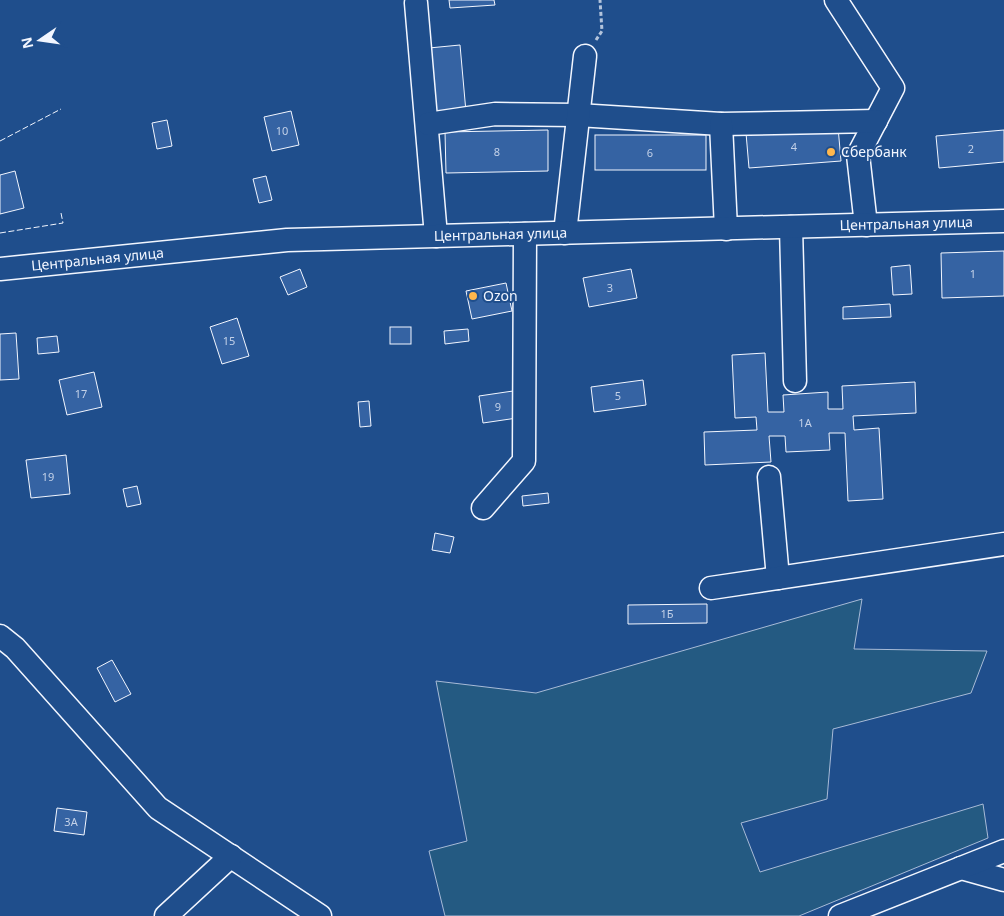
<svg xmlns="http://www.w3.org/2000/svg" width="1004" height="916" font-family="'Noto Sans',sans-serif">
<style>
.green{fill:#245a82;stroke:#a8bbd7}
.building{fill:#3563a3;stroke:#f2f6ff}
.lines{fill:none;stroke-linecap:round;stroke-linejoin:round}
.minor-casing{stroke:#f2f6ff;stroke-width:25}
.path{stroke:#b3c4dc;stroke-width:3;stroke-dasharray:4 2.5;stroke-linecap:butt}
.minor{stroke:#1f4e8c;stroke-width:22}
.fence{stroke:#f2f6ff;stroke-width:1;stroke-dasharray:6 2.5;stroke-linecap:butt}
.poi-dot{fill:#ffb74d;stroke:#1f4e8c;stroke-width:2}
.labels{text-anchor:middle;stroke-width:4;stroke-linejoin:round;paint-order:stroke}
.number-label{font-size:11px;fill:#c3d1e8}
.poi-label{font-size:14px;fill:#f2f6ff;stroke:#1f4e8c;text-anchor:start}
.street-label{font-size:14px;fill:#f2f6ff;stroke:#1f4e8c}
</style>
<rect width="100%" height="100%" fill="#1f4e8c"/>
<!-- green -->
<path class="green" d="M862,599L854,649L987,651L971,693L833,729L827,799L741,823L760,872L983,804L988,838L799,916H445L429,851L467,841L436,681L536,693Z"/>
<!-- building -->
<g class="building">
<path d="M449,0H494L495,5L450,8Z"/>
<path d="M460,45L466,112L435,115L429,48Z"/>
<path d="M291,111L299,145L272,151L264,117Z"/>
<path d="M167,120L172,146L157,149L152,123Z"/>
<path d="M838,127L841,161L749,168L746,133Z"/>
<path d="M548,130V171L446,173L445,132Z"/>
<path d="M1004,130V162L939,168L936,136Z"/>
<rect x="595" y="135" width="111" height="35"/>
<path d="M15,171L24,208L0,214V175Z"/>
<path d="M266,176L272,200L259,203L253,179Z"/>
<path d="M1004,251V296L942,298L941,253Z"/>
<path d="M910,265L912,294L893,295L891,267Z"/>
<path d="M300,269L307,287L288,295L280,277Z"/>
<path d="M631,269L637,298L589,307L583,278Z"/>
<path d="M506,283L512,311L472,319L466,291Z"/>
<path d="M890,304L891,317L843,319V307Z"/>
<path d="M237,318L249,356L222,364L210,327Z"/>
<rect x="390" y="327" width="21" height="17"/>
<path d="M468,329L469,341L445,344L444,331Z"/>
<path d="M16,333L19,379L0,380V334Z"/>
<path d="M57,336L59,352L38,354L37,338Z"/>
<path d="M765,353L768,412H784L783,395L828,392V409H843L842,386L915,382L916,413L853,416L854,430L879,428L883,499L848,501L845,433H829L830,450L786,452L785,436H769L771,462L705,465L704,432L757,430L756,417L735,418L732,355Z"/>
<path d="M94,372L102,407L67,415L59,380Z"/>
<path d="M643,380L646,405L594,412L591,387Z"/>
<path d="M513,391L517,418L483,423L479,396Z"/>
<path d="M369,401L371,426L360,427L358,402Z"/>
<path d="M66,455L70,494L31,498L26,460Z"/>
<path d="M137,486L141,504L127,507L123,489Z"/>
<path d="M548,493L549,503L523,506L522,496Z"/>
<path d="M435,533L454,537L450,553L432,550Z"/>
<path d="M707,604V623L628,624V605Z"/>
<path d="M112,660L131,694L115,702L97,668Z"/>
<path d="M57,808L87,812L84,835L54,831Z"/>
</g>
<g class="lines">
<!-- minor casing -->
<g class="minor-casing">
<g id="minor">
<path d="M836,0L893,88L858,155L866,225"/>
<path d="M416,3L436,236"/>
<path d="M428,124L495,114L578,115L721,124L876,121"/>
<path d="M721,124L726,229"/>
<path d="M791,227L795,381"/>
<path d="M565,233L585,56"/>
<path id="s1" d="M0,269L287,240L1004,221"/>
<path d="M769,477L778,578"/>
<path d="M483,508L524,461L525,234"/>
<path d="M711,588L1004,544"/>
<path d="M0,636L15,648L158,808L320,916"/>
<path d="M961,868L1004,880"/>
<path d="M166,916L231,856"/>
<path d="M840,916L1004,851"/>
</g>
</g>
<!-- path -->
<path class="path" d="M596,40L602,31L600,0"/>
<!-- minor -->
<use href="#minor" class="minor"/>
<!-- fence -->
<g class="fence">
<path d="M0,141L61,109"/>
<path d="M0,233L63,223L61,213"/>
</g>
</g>
<!-- markers -->
<g class="poi-dot">
<circle cx="831" cy="152" r="5"/>
<circle cx="473" cy="296" r="5"/>
</g>
<g class="labels">
<!-- number labels -->
<g class="number-label">
<text x="282" y="135">10</text>
<text x="794" y="151">4</text>
<text x="971" y="153">2</text>
<text x="497" y="156">8</text>
<text x="650" y="157">6</text>
<text x="973" y="278">1</text>
<text x="610" y="292">3</text>
<text x="229" y="345">15</text>
<text x="81" y="398">17</text>
<text x="618" y="400">5</text>
<text x="498" y="411">9</text>
<text x="805" y="427">1А</text>
<text x="48" y="481">19</text>
<text x="667" y="618">1Б</text>
<text x="71" y="826">3А</text>
</g>
<!-- poi labels -->
<g class="poi-label">
<text x="841" y="157">Сбербанк</text>
<text x="483" y="301">Ozon</text>
</g>
<!-- street labels -->
<g class="street-label">
<text dy="5" stroke="none"><textPath href="#s1" startOffset="908">Центральная улица</textPath></text>
<text dy="5" stroke="none"><textPath href="#s1" startOffset="502">Центральная улица</textPath></text>
<text dy="5" stroke="none"><textPath href="#s1" startOffset="98">Центральная улица</textPath></text>
</g>
</g>
<!-- north arrow -->
<g transform="translate(40 40) rotate(257)" stroke="#1f4e8c" stroke-width="4" paint-order="stroke">
<path d="M0-4L9 19L0 12L-9 19Z" fill="#f2f6ff"/>
<text y="-8" font-size="14" font-weight="bold" text-anchor="middle" fill="#f2f6ff">N</text>
</g>
</svg>
